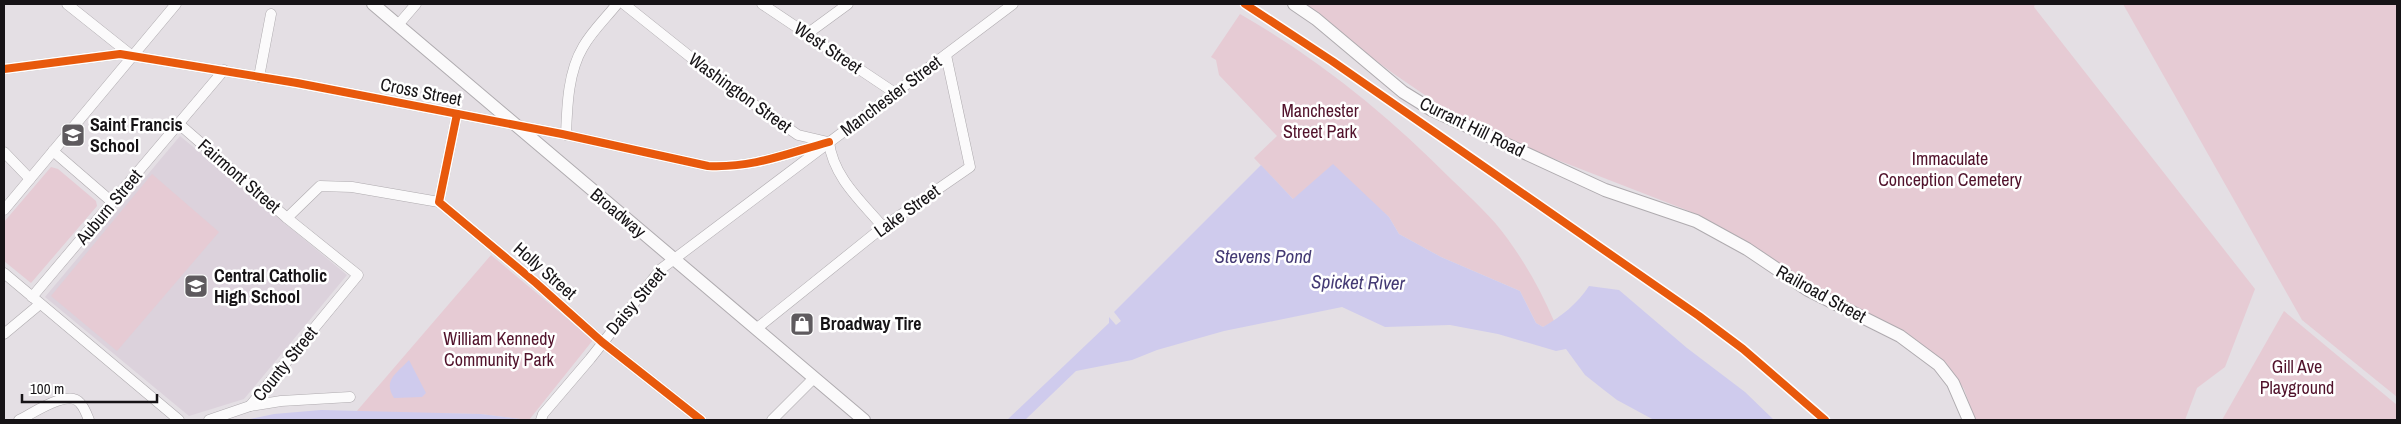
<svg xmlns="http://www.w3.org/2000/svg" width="2401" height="424" font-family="'Archivo Narrow',sans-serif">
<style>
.built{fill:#dcd2dc}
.green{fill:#e6cbd4}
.water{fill:#cfcbed}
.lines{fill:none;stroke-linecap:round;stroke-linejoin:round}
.minor-casing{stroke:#afabaf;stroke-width:11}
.major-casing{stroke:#afabaf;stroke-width:14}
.minor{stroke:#fbfafb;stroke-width:10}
.major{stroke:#fbfafb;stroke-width:12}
.cycleway-casing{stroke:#fff;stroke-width:11}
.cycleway{stroke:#e8590c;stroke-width:8}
.labels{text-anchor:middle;stroke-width:5;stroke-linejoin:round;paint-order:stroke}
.street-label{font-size:18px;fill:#161316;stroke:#fff}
.park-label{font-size:18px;fill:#51122b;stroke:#fff}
.poi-label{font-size:18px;font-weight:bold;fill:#161316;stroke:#fff;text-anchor:start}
.water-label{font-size:19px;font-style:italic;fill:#443a74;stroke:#fff}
</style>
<rect width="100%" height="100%" fill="#e4dfe4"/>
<!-- built -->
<path class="built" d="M180,136L347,275L244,399L189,416L45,297Z"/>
<!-- green -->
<g class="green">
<path d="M1300,4H2035L2034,7L2255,289L2225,367L2197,388L2185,420H1975L1964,389L1946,363L1902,330L1799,279L1751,245L1689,211L1519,145L1460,119L1394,74Z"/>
<path d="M2123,4H2397V397L2302,320Z"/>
<path d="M1240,14C1319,59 1389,116 1452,180C1471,198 1492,217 1507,238C1526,264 1541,291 1554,321L1543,327L1536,323L1520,291L1441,257L1399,234L1389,217L1377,207L1293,199L1254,158L1277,136L1219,75L1216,60L1211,57Z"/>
<path d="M51,167L58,169L96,201L97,206L31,283L4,261V222Z"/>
<path d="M152,174L219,232L117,351L51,296Z"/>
<path d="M491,255L593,340L529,420L481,414L356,412Z"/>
<path d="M2284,311L2397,405V420H2222Z"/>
</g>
<!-- water -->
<g class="water">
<path d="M1333,164L1389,217L1399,234L1441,257L1520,291L1536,323L1543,327C1561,317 1578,303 1589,286L1619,290L1687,348L1745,392L1774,420H1654L1617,400L1604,390L1585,375L1566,349L1556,351L1498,334L1450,325L1385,327L1342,307L1224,331L1157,350L1132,360L1076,371L1025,420H1007L1109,323V317L1116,325L1121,321L1114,312L1261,165L1293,199Z"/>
<path d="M409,360L426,393L422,397L394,398C383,380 396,374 409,360Z"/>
<path d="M321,410L481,414L529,420H245L274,414Z"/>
</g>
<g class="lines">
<!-- minor casing -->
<g class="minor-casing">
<g id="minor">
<path d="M67,4L131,55"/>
<path d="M624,4L723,83L798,135L828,142"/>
<path d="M762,4L895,93"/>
<path d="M398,25L416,4"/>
<path d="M807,34L848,4"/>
<path d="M4,69L120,54L297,83L562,134L708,166C754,168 785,154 829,142"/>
<path d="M259,77L271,14"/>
<path d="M457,114L439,202L536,283L602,342L701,420"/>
<path d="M179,124L287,218L358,275L250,406"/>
<path d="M566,135C567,106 568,72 583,47C592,31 606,18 617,4"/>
<path d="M829,142C833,177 862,202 883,227"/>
<path d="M53,151L112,202"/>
<path d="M4,152L30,179"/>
<path d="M4,210L176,4"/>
<path d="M287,218L320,186L352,187L439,202"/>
<path d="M4,273L179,420"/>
<path d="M32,297L224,70"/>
<path d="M756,329L883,227L970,167L946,55"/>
<path d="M4,334L40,304"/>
<path d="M19,420C32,414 69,388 80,403C84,407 87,415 89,420"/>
<path d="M209,420L250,406L281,401L350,397"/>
<path d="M541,420L543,414L590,359L661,269L1013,4"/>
<path d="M772,420L814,378"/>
</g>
</g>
<!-- major casing -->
<g class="major-casing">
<g id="major">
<path d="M373,4L864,420"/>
<path d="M1294,4L1316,19L1403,92L1432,110L1605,190L1696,221L1747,249L1808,290L1900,336L1939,365L1953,383L1969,420"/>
</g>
</g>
<!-- minor -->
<use href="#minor" class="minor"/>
<!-- major -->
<use href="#major" class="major"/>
<!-- cycleway casing -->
<g class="cycleway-casing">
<g id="cycleway">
<path d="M1245,4L1332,61L1699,316L1743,349L1825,420"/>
<path d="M4,69L120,54L297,83L562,134L708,166C754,168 785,154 829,142"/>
<path d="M457,114L439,202L536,283L602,342L701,420"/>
</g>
</g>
<!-- cycleway -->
<use href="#cycleway" class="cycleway"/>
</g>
<!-- icons -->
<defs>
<g id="school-square" transform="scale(1.25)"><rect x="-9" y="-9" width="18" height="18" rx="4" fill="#5e5a5e" stroke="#fff"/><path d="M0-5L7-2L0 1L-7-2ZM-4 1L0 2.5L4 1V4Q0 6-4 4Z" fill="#fff"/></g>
<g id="shop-square" transform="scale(1.25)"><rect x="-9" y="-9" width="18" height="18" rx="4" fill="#5e5a5e" stroke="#fff"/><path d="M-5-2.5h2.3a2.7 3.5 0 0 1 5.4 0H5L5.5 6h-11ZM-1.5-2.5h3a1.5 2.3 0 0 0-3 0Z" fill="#fff"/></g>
</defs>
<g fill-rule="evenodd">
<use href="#school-square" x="73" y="135"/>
<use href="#school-square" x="196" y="286"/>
<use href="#shop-square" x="802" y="324"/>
</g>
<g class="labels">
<!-- street labels -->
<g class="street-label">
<text transform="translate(828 48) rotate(34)" y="6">West Street</text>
<text transform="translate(421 92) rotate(11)" y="6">Cross Street</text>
<text transform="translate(740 93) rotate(36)" y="6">Washington Street</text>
<text transform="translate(891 96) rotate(-37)" y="6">Manchester Street</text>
<text transform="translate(1472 127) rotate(26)" y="6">Currant Hill Road</text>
<text transform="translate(239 176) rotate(41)" y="6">Fairmont Street</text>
<text transform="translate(109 207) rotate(-50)" y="6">Auburn Street</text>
<text transform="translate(907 211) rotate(-36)" y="6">Lake Street</text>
<text transform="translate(618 213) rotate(40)" y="6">Broadway</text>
<text transform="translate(545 271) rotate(41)" y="6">Holly Street</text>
<text transform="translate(1821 294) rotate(29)" y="6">Railroad Street</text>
<text transform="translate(636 301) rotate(-50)" y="6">Daisy Street</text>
<text transform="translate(285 364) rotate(-51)" y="6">County Street</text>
</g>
<!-- park labels -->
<g class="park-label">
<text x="1320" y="117">Manchester<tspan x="1320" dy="21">Street Park</tspan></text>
<text x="1950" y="165">Immaculate<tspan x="1950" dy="21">Conception Cemetery</tspan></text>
<text x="499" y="345">William Kennedy<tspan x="499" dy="21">Community Park</tspan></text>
<text x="2297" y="373">Gill Ave<tspan x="2297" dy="21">Playground</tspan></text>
</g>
<!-- poi labels -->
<g class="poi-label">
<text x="90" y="131">Saint Francis<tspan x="90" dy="21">School</tspan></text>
<text x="214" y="282">Central Catholic<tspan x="214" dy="21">High School</tspan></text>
<text x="820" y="330">Broadway Tire</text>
</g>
<!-- water labels -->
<g class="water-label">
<text x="1263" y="263">Stevens Pond</text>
<text transform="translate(1358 282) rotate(1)" y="7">Spicket River</text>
</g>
</g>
<!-- border -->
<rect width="2401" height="424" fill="none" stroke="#161316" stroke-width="10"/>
<!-- scale -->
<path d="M22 394v8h135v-8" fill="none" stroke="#161316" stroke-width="2.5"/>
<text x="30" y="394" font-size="15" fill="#161316" stroke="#ffffff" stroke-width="4" paint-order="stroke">100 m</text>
</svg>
